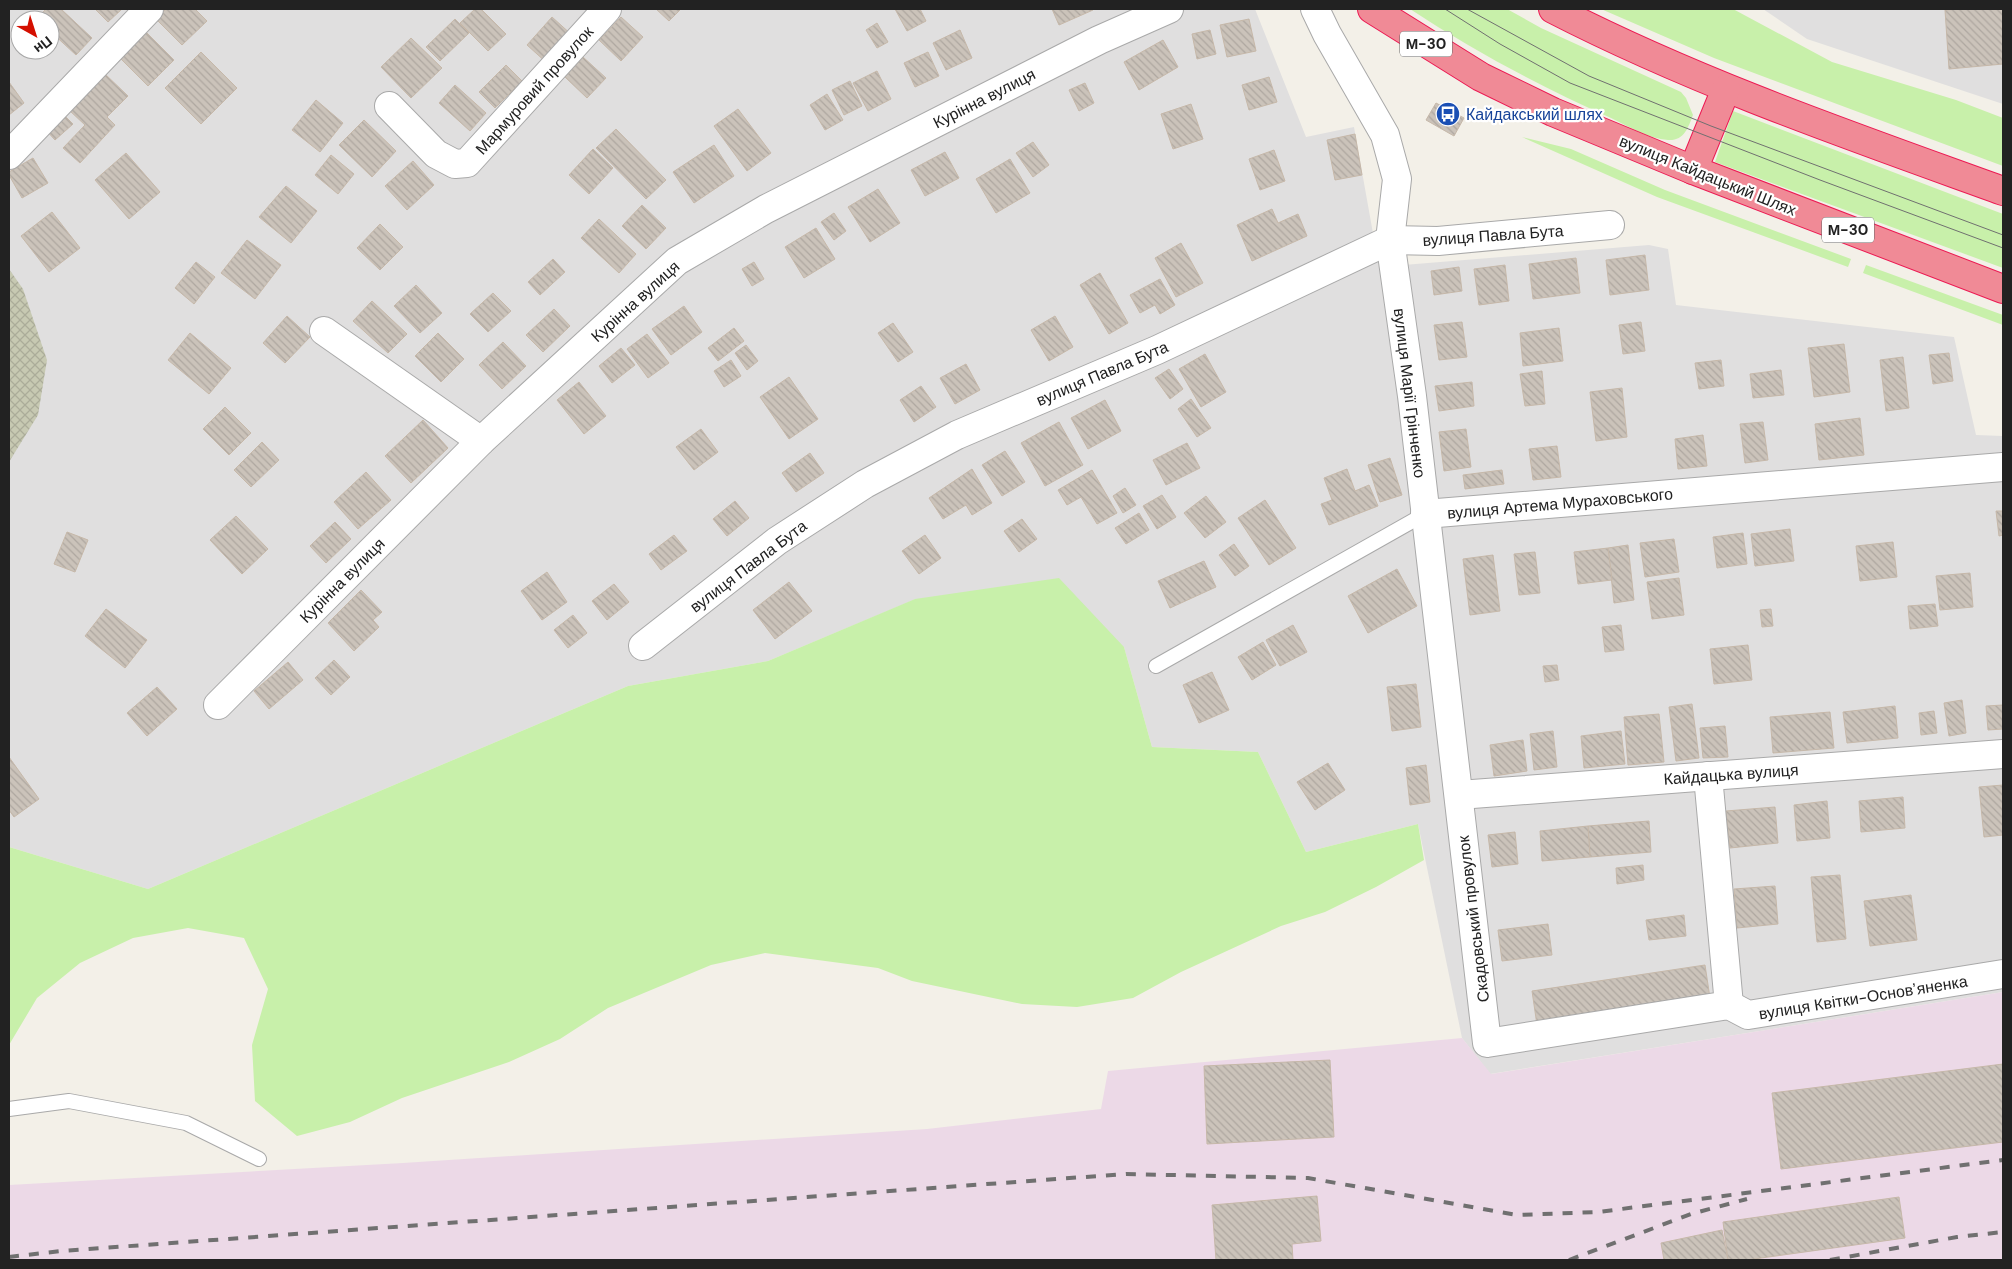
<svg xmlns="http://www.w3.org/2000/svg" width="2012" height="1269" font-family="'DM Sans',sans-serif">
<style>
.residential{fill:#e0dfdf;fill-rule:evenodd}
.industrial{fill:#ecd9e7}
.construction{fill:url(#construction-cross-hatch)}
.grass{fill:#c8f0aa}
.building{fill:url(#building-back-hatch);stroke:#c6b8a9}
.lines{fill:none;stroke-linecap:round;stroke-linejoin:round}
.lane-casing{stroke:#a9a9a9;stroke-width:16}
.street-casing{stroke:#a9a9a9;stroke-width:30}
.highway-casing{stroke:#ec1a53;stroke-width:30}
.lane{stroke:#fff;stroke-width:14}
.street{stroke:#fff;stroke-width:28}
.highway{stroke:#f08a96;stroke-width:28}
.tram{stroke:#707070;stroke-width:1}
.rail{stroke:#707070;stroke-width:4;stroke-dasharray:10 10;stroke-linecap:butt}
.labels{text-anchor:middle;stroke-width:4.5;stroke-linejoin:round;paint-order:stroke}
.shield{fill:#fff;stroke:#646464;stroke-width:1}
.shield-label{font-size:15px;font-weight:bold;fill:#222}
.street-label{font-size:16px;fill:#222;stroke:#fff}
.transit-label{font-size:16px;fill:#164399;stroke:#fff;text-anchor:start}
</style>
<defs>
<pattern id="construction-cross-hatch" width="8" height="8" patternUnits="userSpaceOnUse" patternTransform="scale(1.25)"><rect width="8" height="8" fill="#c7c9b2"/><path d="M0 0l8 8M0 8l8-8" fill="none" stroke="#abac99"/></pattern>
<pattern id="building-back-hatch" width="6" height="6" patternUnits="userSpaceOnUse" patternTransform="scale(1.25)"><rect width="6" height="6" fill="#cbc3ba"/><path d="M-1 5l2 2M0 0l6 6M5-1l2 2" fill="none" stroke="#aea7a0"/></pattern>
</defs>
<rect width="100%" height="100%" fill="#f3f0e8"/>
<!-- residential -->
<g class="residential">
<path d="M9,9H1255L1306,137L1354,127L1379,267L1649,245L1668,249L1676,305L1954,337L1976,435L2003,436V992L1490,1074L1462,1038L1418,824L1306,852L1258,752L1152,747L1124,647L916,599L768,661L628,686L148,889L9,847ZM20,20H50V50H20Z"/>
<path d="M1763,9H2003V104L1807,39Z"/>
</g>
<!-- industrial -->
<path class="industrial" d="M2003,992V1260H9V1185L403,1163L927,1129L1101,1109L1108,1071L1462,1038L1491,1074Z"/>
<!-- construction -->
<path class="construction" d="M9,269L23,289L47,360L38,415L9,462Z"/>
<!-- grass -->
<g class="grass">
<path d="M1410,9H1507L1541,28L1681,92L1686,98L1693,115C1688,128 1684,141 1668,140C1649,139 1628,126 1611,118C1541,87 1474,51 1410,9Z"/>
<path d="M1601,9H1733L1832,62L1956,100L2003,118V166L1714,58Z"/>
<path d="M1733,111L2003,214V268L1715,162Z"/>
<path d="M1522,137L1571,149L1665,190L1851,259L1848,267L1657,197Z"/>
<path d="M1866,265L2003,315V325L1863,273Z"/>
<path d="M1059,578L1124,647L1152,747L1258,752L1306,852L1418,824L1424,860L1376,887L1325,912L1281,926L1181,972L1133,998L1077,1007L1022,1004L912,981L878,968L765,953L711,965L608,1008L560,1039L509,1062L402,1098L350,1122L297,1136L255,1101L252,1045L268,989L244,938L188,928L133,938L80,963L37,998L9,1045V847L148,889L628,686L768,661L915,599Z"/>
</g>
<!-- building -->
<g class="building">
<path d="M46,9H61L92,38L76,55L50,31V20L37,18Z"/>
<path d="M95,9H122L108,22Z"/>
<path d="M166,9H195L207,21L182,45L156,19Z"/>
<path d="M475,9H481L506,34L488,51L460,23Z"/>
<path d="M656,9H681L669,21Z"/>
<path d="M895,9H920L926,21L907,31Z"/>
<path d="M1052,9H1093V10L1059,25Z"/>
<path d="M1959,9H2003V64L1949,69L1945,10Z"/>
<path d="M552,17L573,36L547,63L527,45Z"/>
<path d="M621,17L643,37L621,61L599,40Z"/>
<path d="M455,19L469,33L440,61L426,47Z"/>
<path d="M1249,19L1256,51L1227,57L1220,25Z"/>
<path d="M877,23L888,42L877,48L866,30Z"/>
<path d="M143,29L174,60L148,86L117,55Z"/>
<path d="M960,30L972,58L946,70L933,43Z"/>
<path d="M1210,30L1216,54L1197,59L1192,34Z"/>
<path d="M411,38L442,68L411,98L381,67Z"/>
<path d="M1163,40L1178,67L1139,90L1124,62Z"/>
<path d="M201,52L237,88L201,124L165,88Z"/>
<path d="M928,52L939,76L915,87L904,63Z"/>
<path d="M583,57L606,78L587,98L565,77Z"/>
<path d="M506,65L522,81L495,108L479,92Z"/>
<path d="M877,71L891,99L868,111L853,83Z"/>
<path d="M104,73L128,96L107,117L115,125L80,163L63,148L85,125L69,110Z"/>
<path d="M1269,77L1277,102L1249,110L1242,85Z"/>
<path d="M850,81L862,106L844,115L832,90Z"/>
<path d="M9,82L24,103L9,115Z"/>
<path d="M1085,83L1094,103L1079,111L1069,90Z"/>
<path d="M455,85L486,113L470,131L439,103Z"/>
<path d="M827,94L843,120L825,130L810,105Z"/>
<path d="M316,100L343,123L320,152L292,130Z"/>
<path d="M1436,103L1464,118L1454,136L1426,120Z"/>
<path d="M1191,104L1203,139L1173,149L1161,114Z"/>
<path d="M738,109L771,153L747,171L714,126Z"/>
<path d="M62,113L73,124L55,140L45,129Z"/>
<path d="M364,120L396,151L372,177L339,145Z"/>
<path d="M616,129L666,180L646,199L596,148Z"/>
<path d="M1355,134L1362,175L1335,180L1327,140Z"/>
<path d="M1033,142L1049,165L1033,177L1016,153Z"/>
<path d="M714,145L734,176L694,203L673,172Z"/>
<path d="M593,149L613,168L589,194L569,175Z"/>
<path d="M1274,150L1285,181L1260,190L1249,159Z"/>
<path d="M945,152L959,178L925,196L911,170Z"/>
<path d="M126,153L160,192L129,219L95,180Z"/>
<path d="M331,155L354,174L338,194L315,175Z"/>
<path d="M33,158L48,183L22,198L9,175V172Z"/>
<path d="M1010,159L1030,193L996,213L976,179Z"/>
<path d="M413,161L434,185L407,210L385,186Z"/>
<path d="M286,186L317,211L291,243L259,217Z"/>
<path d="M878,189L900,223L870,242L848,207Z"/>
<path d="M642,205L666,228L646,249L622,226Z"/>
<path d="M1272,209L1278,223L1298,214L1307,236L1252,261L1237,225Z"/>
<path d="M52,212L80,248L49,272L21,236Z"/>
<path d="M834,213L846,231L834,240L821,222Z"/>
<path d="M599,219L636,254L619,273L581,238Z"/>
<path d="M380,224L403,247L380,270L357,248Z"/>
<path d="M816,228L835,259L804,278L785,247Z"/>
<path d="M247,240L281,265L255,299L221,273Z"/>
<path d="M1181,243L1203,283L1176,297L1155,258Z"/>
<path d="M1645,255L1649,290L1610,295L1606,260Z"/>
<path d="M1576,258L1580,293L1533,299L1529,264Z"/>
<path d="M553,259L565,272L540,295L528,282Z"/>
<path d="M196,262L215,277L194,304L175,288Z"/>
<path d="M754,262L764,279L752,286L742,269Z"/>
<path d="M1505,265L1509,301L1479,305L1474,269Z"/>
<path d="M1459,267L1462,291L1434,295L1431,271Z"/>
<path d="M1100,273L1128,323L1109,334L1080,285Z"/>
<path d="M1160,279L1175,305L1160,314L1155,305L1140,313L1130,295Z"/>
<path d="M416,285L442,313L420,333L394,306Z"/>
<path d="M493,293L511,311L488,332L470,314Z"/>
<path d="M372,301L407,334L388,353L353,321Z"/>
<path d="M684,306L702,332L671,355L652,329Z"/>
<path d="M554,309L570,326L543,352L526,335Z"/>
<path d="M287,316L310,337L285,363L263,343Z"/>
<path d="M1055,316L1073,347L1049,361L1031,330Z"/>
<path d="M1462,322L1467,357L1439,360L1434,325Z"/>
<path d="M1641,322L1645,351L1623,354L1619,325Z"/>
<path d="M893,323L913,352L898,362L878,333Z"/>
<path d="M734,328L744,341L718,361L708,348Z"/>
<path d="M1559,328L1563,361L1523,366L1520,333Z"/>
<path d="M190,333L231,368L209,394L168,360Z"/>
<path d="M438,333L464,359L441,382L415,356Z"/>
<path d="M647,334L669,363L648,378L627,349Z"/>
<path d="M503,342L526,366L502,389L479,365Z"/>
<path d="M1844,344L1850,392L1814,397L1808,348Z"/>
<path d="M746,345L758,361L747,370L735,353Z"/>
<path d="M621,348L635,365L612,383L599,366Z"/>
<path d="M1949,353L1953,381L1933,384L1929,355Z"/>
<path d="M1205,354L1226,392L1201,407L1179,369Z"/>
<path d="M1903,357L1909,408L1886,411L1880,360Z"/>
<path d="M731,360L741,376L724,387L714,371Z"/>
<path d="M1721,360L1724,386L1699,389L1695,363Z"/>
<path d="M966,364L980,390L955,404L940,378Z"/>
<path d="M1169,369L1183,389L1170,399L1155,378Z"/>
<path d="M1781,370L1784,395L1753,398L1750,374Z"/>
<path d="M1542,371L1545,404L1525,406L1520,374Z"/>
<path d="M789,377L818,419L789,439L760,397Z"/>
<path d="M579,382L606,416L584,434L557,400Z"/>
<path d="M1472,382L1474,406L1439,411L1435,386Z"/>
<path d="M921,386L936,407L914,422L900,400Z"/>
<path d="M1622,388L1627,437L1596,441L1590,392Z"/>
<path d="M1191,399L1211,428L1197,437L1178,409Z"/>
<path d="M1105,400L1121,431L1088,449L1071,418Z"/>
<path d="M225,407L251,433L229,455L203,429Z"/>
<path d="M1860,418L1864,455L1819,460L1815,424Z"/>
<path d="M423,420L448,448L411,483L385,456Z"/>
<path d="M1059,422L1083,465L1045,486L1021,443Z"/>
<path d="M1763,422L1768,460L1745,463L1740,424Z"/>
<path d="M701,429L718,452L694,470L676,447Z"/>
<path d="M1466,429L1471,467L1444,471L1439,432Z"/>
<path d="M1703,435L1707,466L1678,469L1675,439Z"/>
<path d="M262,442L279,460L251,487L234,470Z"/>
<path d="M1187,443L1200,468L1166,485L1153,460Z"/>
<path d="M1557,446L1561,477L1533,480L1529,449Z"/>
<path d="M1005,451L1025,482L1002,496L982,465Z"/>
<path d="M810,453L824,473L796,492L782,473Z"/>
<path d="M1390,458L1402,495L1380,502L1368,465Z"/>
<path d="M972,469L992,503L972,515L966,505L943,519L929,498Z"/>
<path d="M1347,469L1355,491L1369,485L1378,506L1329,525L1321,504L1332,500L1324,478Z"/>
<path d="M1092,470L1117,513L1097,524L1081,497L1067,505L1058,490Z"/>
<path d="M1502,470L1504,484L1465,489L1463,475Z"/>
<path d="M366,472L391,500L358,529L334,502Z"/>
<path d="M1125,488L1136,505L1123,513L1113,496Z"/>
<path d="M1162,495L1176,517L1157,529L1143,506Z"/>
<path d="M1206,496L1226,522L1205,538L1184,513Z"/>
<path d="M1265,500L1296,548L1269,565L1238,518Z"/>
<path d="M735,501L749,518L727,536L713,519Z"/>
<path d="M1996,511H2003V535L1999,536Z"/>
<path d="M1139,513L1149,530L1126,544L1115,528Z"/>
<path d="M236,516L268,549L242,574L210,540Z"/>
<path d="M1022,519L1037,539L1019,552L1004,531Z"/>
<path d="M335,522L351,539L326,563L310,546Z"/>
<path d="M1790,529L1794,561L1755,566L1751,534Z"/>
<path d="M67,532L88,540L75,572L54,564Z"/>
<path d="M1743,533L1747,564L1717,568L1713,537Z"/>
<path d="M674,535L687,551L661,570L649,554Z"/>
<path d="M925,535L941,558L919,574L902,551Z"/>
<path d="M1674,539L1679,572L1645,577L1640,543Z"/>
<path d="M1893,542L1897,577L1860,581L1856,546Z"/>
<path d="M1234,544L1249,566L1235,576L1219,555Z"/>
<path d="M1628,545L1634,600L1614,603L1608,548Z"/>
<path d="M1608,548L1612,580L1578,584L1574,552Z"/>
<path d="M1535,552L1540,593L1519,595L1514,554Z"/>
<path d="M1493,555L1500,611L1470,615L1463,559Z"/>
<path d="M1204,561L1216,587L1170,608L1158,581Z"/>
<path d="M1397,569L1417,606L1368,633L1348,596Z"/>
<path d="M547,572L567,602L542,620L521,591Z"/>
<path d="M1970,573L1973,607L1940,610L1936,576Z"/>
<path d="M1679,578L1684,615L1652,619L1647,582Z"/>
<path d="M789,582L812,611L775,639L753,610Z"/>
<path d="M614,584L629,602L607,620L592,601Z"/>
<path d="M361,590L382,612L373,620L379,627L354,651L328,623Z"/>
<path d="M1935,604L1938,626L1910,629L1908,606Z"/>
<path d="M106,609L147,640L125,668L85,636Z"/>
<path d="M1771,609L1773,626L1762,627L1760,610Z"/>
<path d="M573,615L587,633L568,648L554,630Z"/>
<path d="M1293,625L1307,652L1280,666L1266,640Z"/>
<path d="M1621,625L1624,650L1605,652L1602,627Z"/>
<path d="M1263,642L1276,665L1252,680L1238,657Z"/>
<path d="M1748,645L1752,680L1714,684L1710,649Z"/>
<path d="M334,660L350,677L331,695L315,678Z"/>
<path d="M288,662L303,680L269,709L254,691Z"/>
<path d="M1557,665L1559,680L1545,682L1543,666Z"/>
<path d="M1212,672L1229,710L1199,723L1183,685Z"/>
<path d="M1416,684L1421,727L1392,731L1387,687Z"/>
<path d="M157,687L177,709L147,736L127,713Z"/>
<path d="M1962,700L1966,733L1949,736L1944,703Z"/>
<path d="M1692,704L1699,758L1676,761L1669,707Z"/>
<path d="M2003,705V729L1988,730L1986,706Z"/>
<path d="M1895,706L1898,738L1847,743L1843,712Z"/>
<path d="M1934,711L1937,733L1921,735L1919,713Z"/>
<path d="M1830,712L1834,748L1773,753L1770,717Z"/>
<path d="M1659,714L1664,762L1628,765L1624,717Z"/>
<path d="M1725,726L1728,757L1703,758L1700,728Z"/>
<path d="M1553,731L1557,767L1534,770L1530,734Z"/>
<path d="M1621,731L1625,764L1584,768L1581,736Z"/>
<path d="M1523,740L1527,771L1494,776L1490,745Z"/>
<path d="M9,757L39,799L14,817L9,810Z"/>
<path d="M1328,763L1345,790L1315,810L1297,782Z"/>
<path d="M1426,765L1430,802L1410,805L1406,768Z"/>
<path d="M2003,785V835L1984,837L1979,787Z"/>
<path d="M1903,797L1905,828L1861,832L1859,801Z"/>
<path d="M1827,801L1830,838L1797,841L1794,805Z"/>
<path d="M1775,807L1778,843L1730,848L1726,811Z"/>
<path d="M1649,821L1651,852L1590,857L1588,826Z"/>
<path d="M1588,826L1590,857L1542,861L1540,831Z"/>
<path d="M1515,832L1518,864L1492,867L1488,835Z"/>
<path d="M1643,865L1644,880L1617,884L1616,868Z"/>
<path d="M1840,875L1846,939L1817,942L1811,877Z"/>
<path d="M1775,886L1778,924L1737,928L1734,889Z"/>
<path d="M1911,895L1917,940L1870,946L1864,901Z"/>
<path d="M1684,915L1686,936L1649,940L1646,920Z"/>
<path d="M1548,924L1552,955L1502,961L1498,930Z"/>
<path d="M1705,965L1710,998L1537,1025L1532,991Z"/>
<path d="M1330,1060L1334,1137L1207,1144L1204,1066Z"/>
<path d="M2003,1064V1142L1781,1169L1772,1093Z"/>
<path d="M1317,1196L1321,1241L1292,1244L1293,1260H1216L1212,1205Z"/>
<path d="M1899,1197L1905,1238L1747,1260H1728L1723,1222Z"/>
<path d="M1722,1230L1728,1260H1664L1661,1243Z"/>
</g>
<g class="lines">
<!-- lane casing -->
<g class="lane-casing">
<g id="lane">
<path d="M1156,666L1425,514"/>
<path d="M9,1109L69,1101L186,1123L259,1159"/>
</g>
</g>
<!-- street casing -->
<g class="street-casing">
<g id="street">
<path d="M1315,9L1327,34L1385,135L1397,179L1390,240L1412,396L1487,1043L1729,1005L1748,1015L2003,974"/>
<path d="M389,106L436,154L455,164L467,163L607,9"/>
<path d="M9,155L149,9"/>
<path d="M324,331L481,441"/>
<path d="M1425,514L2003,467"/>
<path d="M643,646L777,541L865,484L957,435L1157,350L1390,240L1438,241L1610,225"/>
<path d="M218,705L481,441L677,261L766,209L1099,40L1169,9"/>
<path d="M1708,776L1729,1005"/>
<path d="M1459,795L2003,754"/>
</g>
</g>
<!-- highway casing -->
<g class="highway-casing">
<g id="highway">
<path d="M1372,9L1481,77L1553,112L1693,170L2003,289"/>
<path d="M1553,9C1697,83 1851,136 2003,191"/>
<path d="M1693,170L1726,89"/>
</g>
</g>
<!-- lane -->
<use href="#lane" class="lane"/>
<!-- street -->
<use href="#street" class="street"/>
<!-- highway -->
<use href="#highway" class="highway"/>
<!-- tram -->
<g class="tram">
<path d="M1445,9L1500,44L1570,83L1820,180L2003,248"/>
<path d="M1467,9L1589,76L1711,126L2003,235"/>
</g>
<!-- rail -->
<g class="rail">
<path d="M9,1257L61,1251L1126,1174L1308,1178L1517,1215L1598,1212L2003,1160"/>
<path d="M1569,1260L1691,1214L1747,1199"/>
<path d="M1830,1260L1957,1237L2003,1232"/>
</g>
</g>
<!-- icons -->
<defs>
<g id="bus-disc" transform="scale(1.25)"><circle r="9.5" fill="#1a4fb4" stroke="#fff"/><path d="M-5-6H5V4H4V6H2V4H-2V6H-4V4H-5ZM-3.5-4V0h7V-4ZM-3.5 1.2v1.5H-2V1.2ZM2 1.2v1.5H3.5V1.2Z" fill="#fff"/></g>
</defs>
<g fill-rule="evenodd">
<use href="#bus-disc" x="1448" y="114"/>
</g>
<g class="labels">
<!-- shield labels -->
<g class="shield">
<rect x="1400" y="31.5" width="52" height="25" rx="4"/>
<rect x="1822" y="217.5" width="52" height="25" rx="4"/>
</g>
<g class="shield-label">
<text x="1426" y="49">М-30</text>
<text x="1848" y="235">М-30</text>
</g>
<!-- street labels -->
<g class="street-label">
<text transform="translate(534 90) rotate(-48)" y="6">Мармуровий провулок</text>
<text transform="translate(984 98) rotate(-27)" y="6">Курінна вулиця</text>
<text transform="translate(1708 175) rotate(22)" y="6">вулиця Кайдацький Шлях</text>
<text transform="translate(1493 235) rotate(-4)" y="6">вулиця Павла Бута</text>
<text transform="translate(635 301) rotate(-42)" y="6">Курінна вулиця</text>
<text transform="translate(1102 373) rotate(-23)" y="6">вулиця Павла Бута</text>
<text transform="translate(1410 393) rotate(83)" y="6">вулиця Марії Грінченко</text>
<text transform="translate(1560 503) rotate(-5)" y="6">вулиця Артема Мураховського</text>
<text transform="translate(748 566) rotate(-37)" y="6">вулиця Павла Бута</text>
<text transform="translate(342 580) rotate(-45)" y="6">Курінна вулиця</text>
<text transform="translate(1731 774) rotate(-4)" y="6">Кайдацька вулиця</text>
<text transform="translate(1473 919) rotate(-97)" y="6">Скадовський провулок</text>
<text transform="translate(1863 997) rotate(-9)" y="6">вулиця Квітки-Основʼяненка</text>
</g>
<!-- transit labels -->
<g class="transit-label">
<text x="1466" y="120">Кайдакський шлях</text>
</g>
</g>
<!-- border -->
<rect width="2012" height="1269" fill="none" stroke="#222222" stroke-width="20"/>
<!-- north arrow -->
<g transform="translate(35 35) rotate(141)"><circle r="24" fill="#ffffff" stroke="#a7a7a7"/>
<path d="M0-4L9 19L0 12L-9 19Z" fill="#d40f00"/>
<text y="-8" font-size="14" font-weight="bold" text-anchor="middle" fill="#222222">Пн</text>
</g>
</svg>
